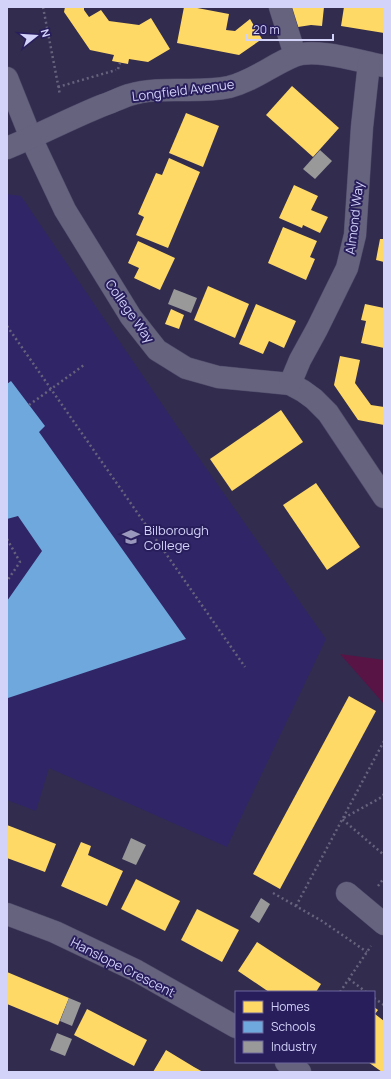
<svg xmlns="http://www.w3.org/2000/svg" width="391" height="1079" font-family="Manrope,sans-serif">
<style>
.built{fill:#302667}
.green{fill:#571444}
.homes{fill:#ffd966}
.schools{fill:#6fa8dc}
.industry{fill:#999}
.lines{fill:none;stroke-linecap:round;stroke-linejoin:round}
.minor-casing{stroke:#4f4a69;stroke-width:23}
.path{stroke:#67637d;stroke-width:2.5;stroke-dasharray:2 3;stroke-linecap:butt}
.minor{stroke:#65637e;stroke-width:22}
.labels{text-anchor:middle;stroke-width:4;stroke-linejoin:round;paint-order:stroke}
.street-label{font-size:13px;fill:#d3d2f9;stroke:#281e5c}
.poi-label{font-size:13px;fill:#d3d2f9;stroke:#281e5c;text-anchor:start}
</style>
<rect width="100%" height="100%" fill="#322c4e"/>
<!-- built -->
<path class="built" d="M7,194L21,196L183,435L326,639L227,847L49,768L36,811L7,800Z"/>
<!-- green -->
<path class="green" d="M340,654L384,660V704Z"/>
<!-- homes -->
<g class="homes">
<path d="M65,7H84V10L89,17L101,10L109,21L139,25L151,18L170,49L148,62L129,59L128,64L112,61L114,55L90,50L64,12Z"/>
<path d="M184,7H192L229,14L226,30L235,31L250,19L262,39L239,55L177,43Z"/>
<path d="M291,7H324L322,26L311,25L298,27Z"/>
<path d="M344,7H384V33L341,26Z"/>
<path d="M292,86L339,128L313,157L266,115Z"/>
<path d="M186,113L219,126L203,167L169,153Z"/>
<path d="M169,158L200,172L168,248L136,235L144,217L138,214L156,173L162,175Z"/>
<path d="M294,185L318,196L311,210L328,217L320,233L303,225L302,228L279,218Z"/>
<path d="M283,227L317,241L310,257L315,259L306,280L268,263Z"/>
<path d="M380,239H384V262L376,260Z"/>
<path d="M138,241L175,258L160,290L134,278L139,268L128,263Z"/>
<path d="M208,286L249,304L235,338L194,320Z"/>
<path d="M256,304L296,321L284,348L269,341L263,354L239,344Z"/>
<path d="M365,304L384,308V348L361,343L366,321L361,320Z"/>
<path d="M171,309L184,315L179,329L165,324Z"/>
<path d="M340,356L360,360L355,383L371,405L384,407V425L358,420L334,385Z"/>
<path d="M281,410L303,442L232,491L210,459Z"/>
<path d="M316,483L360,547L327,570L283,505Z"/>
<path d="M349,696L376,711L280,889L253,874Z"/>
<path d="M7,825L56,844L45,872L7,858Z"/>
<path d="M81,842L91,846L88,855L123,871L107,906L61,886Z"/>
<path d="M136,879L180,901L165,931L121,909Z"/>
<path d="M197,909L239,930L222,962L181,940Z"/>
<path d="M257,942L321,984L316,992H269L238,971Z"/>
<path d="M7,972L69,998L58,1025L7,1004Z"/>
<path d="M374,1007L378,1010L375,1014L384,1021V1072H382L368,1062H374Z"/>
<path d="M87,1009L147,1040L134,1066L74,1035Z"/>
<path d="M166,1050L194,1067L203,1072H153Z"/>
</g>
<!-- schools -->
<path class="schools" d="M11,381L45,426L39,432L186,639L8,698L7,601L42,551L18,516L7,519V384Z"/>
<!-- industry -->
<g class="industry">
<path d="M320,150L332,161L315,179L303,169Z"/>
<path d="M174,289L197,298L191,313L168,304Z"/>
<path d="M131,838L146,845L136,865L122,859Z"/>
<path d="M261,898L270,904L259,923L250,917Z"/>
<path d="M69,998L81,1003L72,1026L60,1021Z"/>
<path d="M57,1033L72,1039L65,1056L50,1050Z"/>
</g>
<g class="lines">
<!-- minor casing -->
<g class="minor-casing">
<g id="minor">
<path d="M280,7L295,55"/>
<path d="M7,78L31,138L65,210L131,317L157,350L186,368L218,377L290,384L303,391L314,399L328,413L384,497"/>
<path d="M7,148C39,135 69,119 101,106C110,103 120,98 129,95C162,85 196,94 229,87C253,81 272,65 294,56C315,47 361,62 384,66"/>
<path d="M290,384L300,360L317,329L347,268L355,235L362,127L369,63"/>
<path d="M347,893L384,924"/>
<path d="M7,914L55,932L137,971L236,1027"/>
<path d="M286,1062L300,1072"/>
</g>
</g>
<!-- path -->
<g class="path">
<path d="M43,7L60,95"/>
<path d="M118,69L120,63"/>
<path d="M58,87L116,70"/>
<path d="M7,326L245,667"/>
<path d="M29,405L84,365"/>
<path d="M7,539L20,562L7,581"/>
<path d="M384,794L382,797L342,819L384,855"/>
<path d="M378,886L384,878"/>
<path d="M273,893L322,921L367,952"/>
<path d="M296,906L384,741"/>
<path d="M349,979L366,992"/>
<path d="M340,992L371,946"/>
<path d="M374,998L384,1005"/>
</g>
<!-- minor -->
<use href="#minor" class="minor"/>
</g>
<!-- icons -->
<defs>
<g id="university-bare" transform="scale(1.38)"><path d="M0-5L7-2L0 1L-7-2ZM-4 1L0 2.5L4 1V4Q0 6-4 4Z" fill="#9b98bd" stroke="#281e5c" stroke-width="2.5" paint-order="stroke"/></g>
</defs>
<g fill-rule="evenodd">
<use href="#university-bare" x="131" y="537"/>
</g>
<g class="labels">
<!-- street labels -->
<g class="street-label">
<text transform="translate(183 90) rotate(-7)" y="5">Longfield Avenue</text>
<text transform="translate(354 218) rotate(-83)" y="5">Almond Way</text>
<text transform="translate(130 311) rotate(55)" y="5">College Way</text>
<text transform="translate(123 967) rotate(27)" y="5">Hanslope Crescent</text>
</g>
<!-- poi labels -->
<g class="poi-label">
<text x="144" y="535">Bilborough<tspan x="144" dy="15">College</tspan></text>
</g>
</g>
<!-- border -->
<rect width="391" height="1079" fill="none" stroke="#d3d2f9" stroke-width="16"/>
<!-- legend -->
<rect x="235" y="991" width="140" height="72" fill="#281e5c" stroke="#6c669b"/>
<rect x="243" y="1001" width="20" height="12" fill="#ffd966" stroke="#6c669b"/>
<text x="271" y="1011" font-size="12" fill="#d3d2f9">Homes</text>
<rect x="243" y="1021" width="20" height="12" fill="#6fa8dc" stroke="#6c669b"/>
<text x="271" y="1031" font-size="12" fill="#d3d2f9">Schools</text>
<rect x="243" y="1041" width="20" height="12" fill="#999999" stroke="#6c669b"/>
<text x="271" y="1051" font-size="12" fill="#d3d2f9">Industry</text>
<!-- north arrow -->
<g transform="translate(36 36) rotate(73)" stroke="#281e5c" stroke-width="3" paint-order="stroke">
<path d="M0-3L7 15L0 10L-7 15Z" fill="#d3d2f9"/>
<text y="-6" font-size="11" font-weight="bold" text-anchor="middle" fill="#d3d2f9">N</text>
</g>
<!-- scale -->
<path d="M247 34v6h86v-6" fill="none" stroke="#d3d2f9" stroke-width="2"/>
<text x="253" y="34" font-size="12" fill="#d3d2f9" stroke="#281e5c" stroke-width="3" paint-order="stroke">20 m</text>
</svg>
